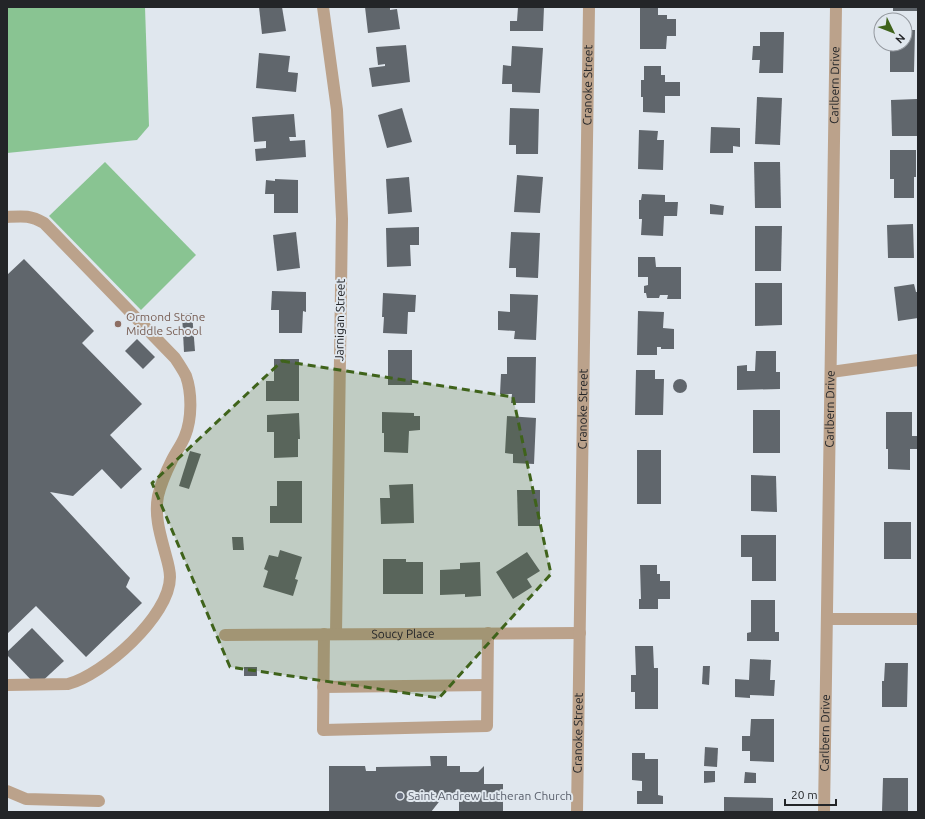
<svg xmlns="http://www.w3.org/2000/svg" width="925" height="819" font-family="Ubuntu,sans-serif">
<style>
.green{fill:#89c492}
.building{fill:#60666c}
.lines{fill:none;stroke-linecap:round;stroke-linejoin:round}
.minor{stroke:#bba28b;stroke-width:12}
.marked{fill:#3f631b;fill-opacity:0.2;stroke:#3f631b;stroke-width:3;stroke-dasharray:8 5;stroke-linejoin:round}
.education-dot{fill:#8d6e63;stroke:#e0e7ee;stroke-width:1.5}
.worship-dot{fill:#6b7280;stroke:#e0e7ee;stroke-width:1.5}
.labels{text-anchor:middle;stroke-width:4;stroke-linejoin:round;paint-order:stroke}
.street-label{font-size:12px;fill:#232528;stroke:#e0e7ee}
.education-label{font-size:12px;fill:#785e54;stroke:#e0e7ee;text-anchor:start}
.worship-label{font-size:12px;fill:#5b616d;stroke:#e0e7ee;text-anchor:start}
</style>
<rect width="100%" height="100%" fill="#e0e7ee"/>
<!-- green -->
<g class="green">
<path d="M7,7H145L149,126L137,140L7,153Z"/>
<path d="M105,162L196,255L141,310L49,216Z"/>
</g>
<!-- building -->
<g class="building">
<path d="M259,7H282L286,31L262,34Z"/>
<path d="M365,7H390V10L397,9L400,29L368,33Z"/>
<path d="M518,7H544L543,31H510V21H517Z"/>
<path d="M640,7H658V15H667V19H676V36H667L666,49H640Z"/>
<rect x="893" y="7" width="25" height="4"/>
<path d="M905,30H915L914,72H890V44H905Z"/>
<path d="M760,32H784L783,73H759L760,60H752L753,46H760Z"/>
<path d="M406,45L410,82L372,87L369,68L385,66V64L378,65L376,47Z"/>
<path d="M512,46L543,48L540,93L512,92V84H502L503,65L511,66Z"/>
<path d="M259,53L290,56L288,72L298,73L296,92L256,88Z"/>
<path d="M644,66H661V75H665V82H680V96H665V113L643,112V97H641V80H644Z"/>
<path d="M757,97L782,98L780,145L755,144Z"/>
<path d="M917,99L918,136H892L891,100Z"/>
<path d="M402,108L412,142L387,148L378,115Z"/>
<path d="M510,108L539,109L538,154H516V145H509Z"/>
<path d="M294,114L296,137H289L290,141L305,140L306,157L256,161L255,149L266,148V141L254,142L252,117Z"/>
<path d="M711,127L740,128V147L733,146V153H710Z"/>
<path d="M639,130L658,131L657,140H664L663,170L638,169Z"/>
<path d="M890,150H916V177H914V198H894V179H890Z"/>
<path d="M754,162H780L781,208H755Z"/>
<path d="M517,175L543,177L540,213L514,212Z"/>
<path d="M409,177L412,212L388,214L386,179Z"/>
<path d="M275,179L298,180V213H274V194H265L266,180L275,181Z"/>
<path d="M642,194L665,195V202H678L677,216H664L663,236L641,235L642,219H639V200H641Z"/>
<path d="M710,204L724,206L723,215L710,214Z"/>
<path d="M913,224L914,258H888L887,225Z"/>
<path d="M755,226H782L781,271H755Z"/>
<path d="M419,227V245H410L411,266L387,267L386,228Z"/>
<path d="M296,232L300,268L277,271L273,235Z"/>
<path d="M511,232L540,233L538,278L516,277V268H509Z"/>
<path d="M638,257H655L656,267H681V299H667L668,295H660L659,298H647L646,293H644V286L648,285V277H638Z"/>
<path d="M24,259L94,331L82,343L142,404L110,435L142,469L121,489L102,469L73,496L50,492L130,578L126,587L142,603L86,657L36,606L7,634V275Z"/>
<path d="M755,283H782V325L755,326Z"/>
<path d="M914,284L916,292H918V318L898,321L894,287Z"/>
<path d="M272,291L306,292V312L303,311L302,333H279V310H271Z"/>
<path d="M383,293L416,295L415,312H408L407,334L383,333L384,317H382Z"/>
<path d="M510,294L538,295L536,340L514,339L515,331L498,330V311L510,312Z"/>
<path d="M638,311L664,312L663,328L674,329V349H661V347H657V355H637Z"/>
<path d="M192,313L195,351L184,352L182,314Z"/>
<path d="M137,339L155,357L143,369L125,351Z"/>
<rect x="388" y="350" width="24" height="35"/>
<path d="M756,351H776V372H780V389L737,390V366L747,365V371H755Z"/>
<path d="M507,357H536L535,403H511L512,394H500L501,374H507Z"/>
<path d="M274,359H299V401H266V381H274Z"/>
<path d="M636,370H655V379H664L663,415H635Z"/>
<circle cx="680" cy="386" r="7"/>
<rect x="753" y="410" width="27" height="43"/>
<path d="M382,412L414,413V416H420V430L409,431L408,453L384,452V433H382Z"/>
<path d="M886,412H912V436H918V449H910V470L888,469V449H886Z"/>
<path d="M299,413L300,439H298V457L274,458V432H267V415Z"/>
<path d="M507,416L536,418L534,464L513,463V454L505,453Z"/>
<rect x="637" y="450" width="24" height="54"/>
<path d="M190,451L201,454L189,489L179,486Z"/>
<path d="M751,475L776,476L777,512L751,511Z"/>
<path d="M277,481H302V523H270V506H277Z"/>
<path d="M413,484L414,523L381,524L380,498H390L389,485Z"/>
<path d="M517,490H540V526H518Z"/>
<rect x="884" y="522" width="27" height="37"/>
<path d="M741,535H776V581H752V557H741Z"/>
<path d="M232,537H243L244,550H233Z"/>
<path d="M280,550L302,557L295,579L298,580L293,596L263,587L268,571L264,569L269,555L278,557Z"/>
<path d="M527,552L540,571L527,579L532,587L513,599L496,572Z"/>
<path d="M383,559H406V562H423V594H383Z"/>
<path d="M480,562L481,596L465,597V594L440,595V570L460,569V563Z"/>
<path d="M640,565H657V574H660V581H670V599H658V609H639V599H641Z"/>
<path d="M751,600H775V632H779V641H747V633L751,632Z"/>
<path d="M32,628L64,661L37,686L7,655V652Z"/>
<path d="M635,646H653L654,668H658V709H635V692H631V675H636Z"/>
<path d="M750,659L771,660L770,680H775L774,696L750,695V698L735,697V679L749,680Z"/>
<path d="M885,663H908L907,707H882V681H884Z"/>
<path d="M703,666H710L709,685L702,684Z"/>
<rect x="244" y="667" width="13" height="9"/>
<path d="M751,719H774V762L750,761V751H742V736H750Z"/>
<path d="M705,747L718,748L717,767L704,766Z"/>
<path d="M632,753H645V759H658V795L663,796V804H637V791H642V781L632,780Z"/>
<path d="M430,756H447V766H460V772H478L484,766V784H503V812H459V798H442L431,812H329V766H365L366,771H376V767L431,766Z"/>
<path d="M704,771H715V782L704,783Z"/>
<path d="M745,772L756,773V783H744Z"/>
<path d="M883,778H908V812H882Z"/>
<path d="M724,797L773,798V812H724Z"/>
</g>
<g class="lines">
<!-- minor -->
<g class="minor">
<path d="M323,7L337,110L342,219L336,634"/>
<path d="M7,217C23,216 30,215 44,223L175,358C179,364 183,370 186,376C192,393 192,419 185,436C182,444 176,452 172,460C166,472 161,483 158,496C154,517 161,537 166,556C168,563 170,570 170,577C170,616 103,675 68,684L7,685"/>
<path d="M831,372L918,360"/>
<path d="M828,619H918"/>
<path d="M324,634L323,730L487,726L488,633"/>
<path id="s1" d="M225,635L580,633"/>
<path d="M323,687L487,685"/>
<path d="M7,791L26,799L99,801"/>
<path id="s2" d="M577,812L589,7"/>
<path id="s3" d="M824,812L836,7"/>
</g>
</g>
<!-- marked area -->
<path class="marked" d="M282,361L513,397L551,574L439,698L230,667L152,483Z"/>
<!-- markers -->
<circle class="education-dot" cx="118" cy="324" r="4"/>
<circle class="worship-dot" cx="400" cy="796" r="4"/>
<g class="labels">
<!-- street labels -->
<g class="street-label">
<text dy="4" stroke="none"><textPath href="#s2" startOffset="727">Cranoke Street</textPath></text>
<text dy="4" stroke="none"><textPath href="#s3" startOffset="727">Carlbern Drive</textPath></text>
<text transform="translate(340 320) rotate(-89)" y="4">Jarnigan Street</text>
<text dy="4" stroke="none"><textPath href="#s2" startOffset="403">Cranoke Street</textPath></text>
<text dy="4" stroke="none"><textPath href="#s3" startOffset="403">Carlbern Drive</textPath></text>
<text dy="4" stroke="none"><textPath href="#s1" startOffset="178">Soucy Place</textPath></text>
<text dy="4" stroke="none"><textPath href="#s2" startOffset="79">Cranoke Street</textPath></text>
<text dy="4" stroke="none"><textPath href="#s3" startOffset="79">Carlbern Drive</textPath></text>
</g>
<!-- education labels -->
<g class="education-label">
<text x="126" y="321">Ormond Stone<tspan x="126" dy="14">Middle School</tspan></text>
</g>
<!-- worship labels -->
<g class="worship-label">
<text x="408" y="800">Saint Andrew Lutheran Church</text>
</g>
</g>
<!-- border -->
<rect width="925" height="819" fill="none" stroke="#232528" stroke-width="16"/>
<!-- north arrow -->
<g transform="translate(893 32) rotate(133)"><circle r="19" fill="#e0e7ee" stroke="#94999f"/>
<path d="M0-3L7 15L0 10L-7 15Z" fill="#3f631b"/>
<text y="-6" font-size="11" font-weight="bold" text-anchor="middle" fill="#232528">N</text>
</g>
<!-- scale -->
<path d="M785 799v6h51v-6" fill="none" stroke="#232528" stroke-width="2"/>
<text x="791" y="799" font-size="12" fill="#232528" stroke="#e0e7ee" stroke-width="3" paint-order="stroke">20 m</text>
</svg>
